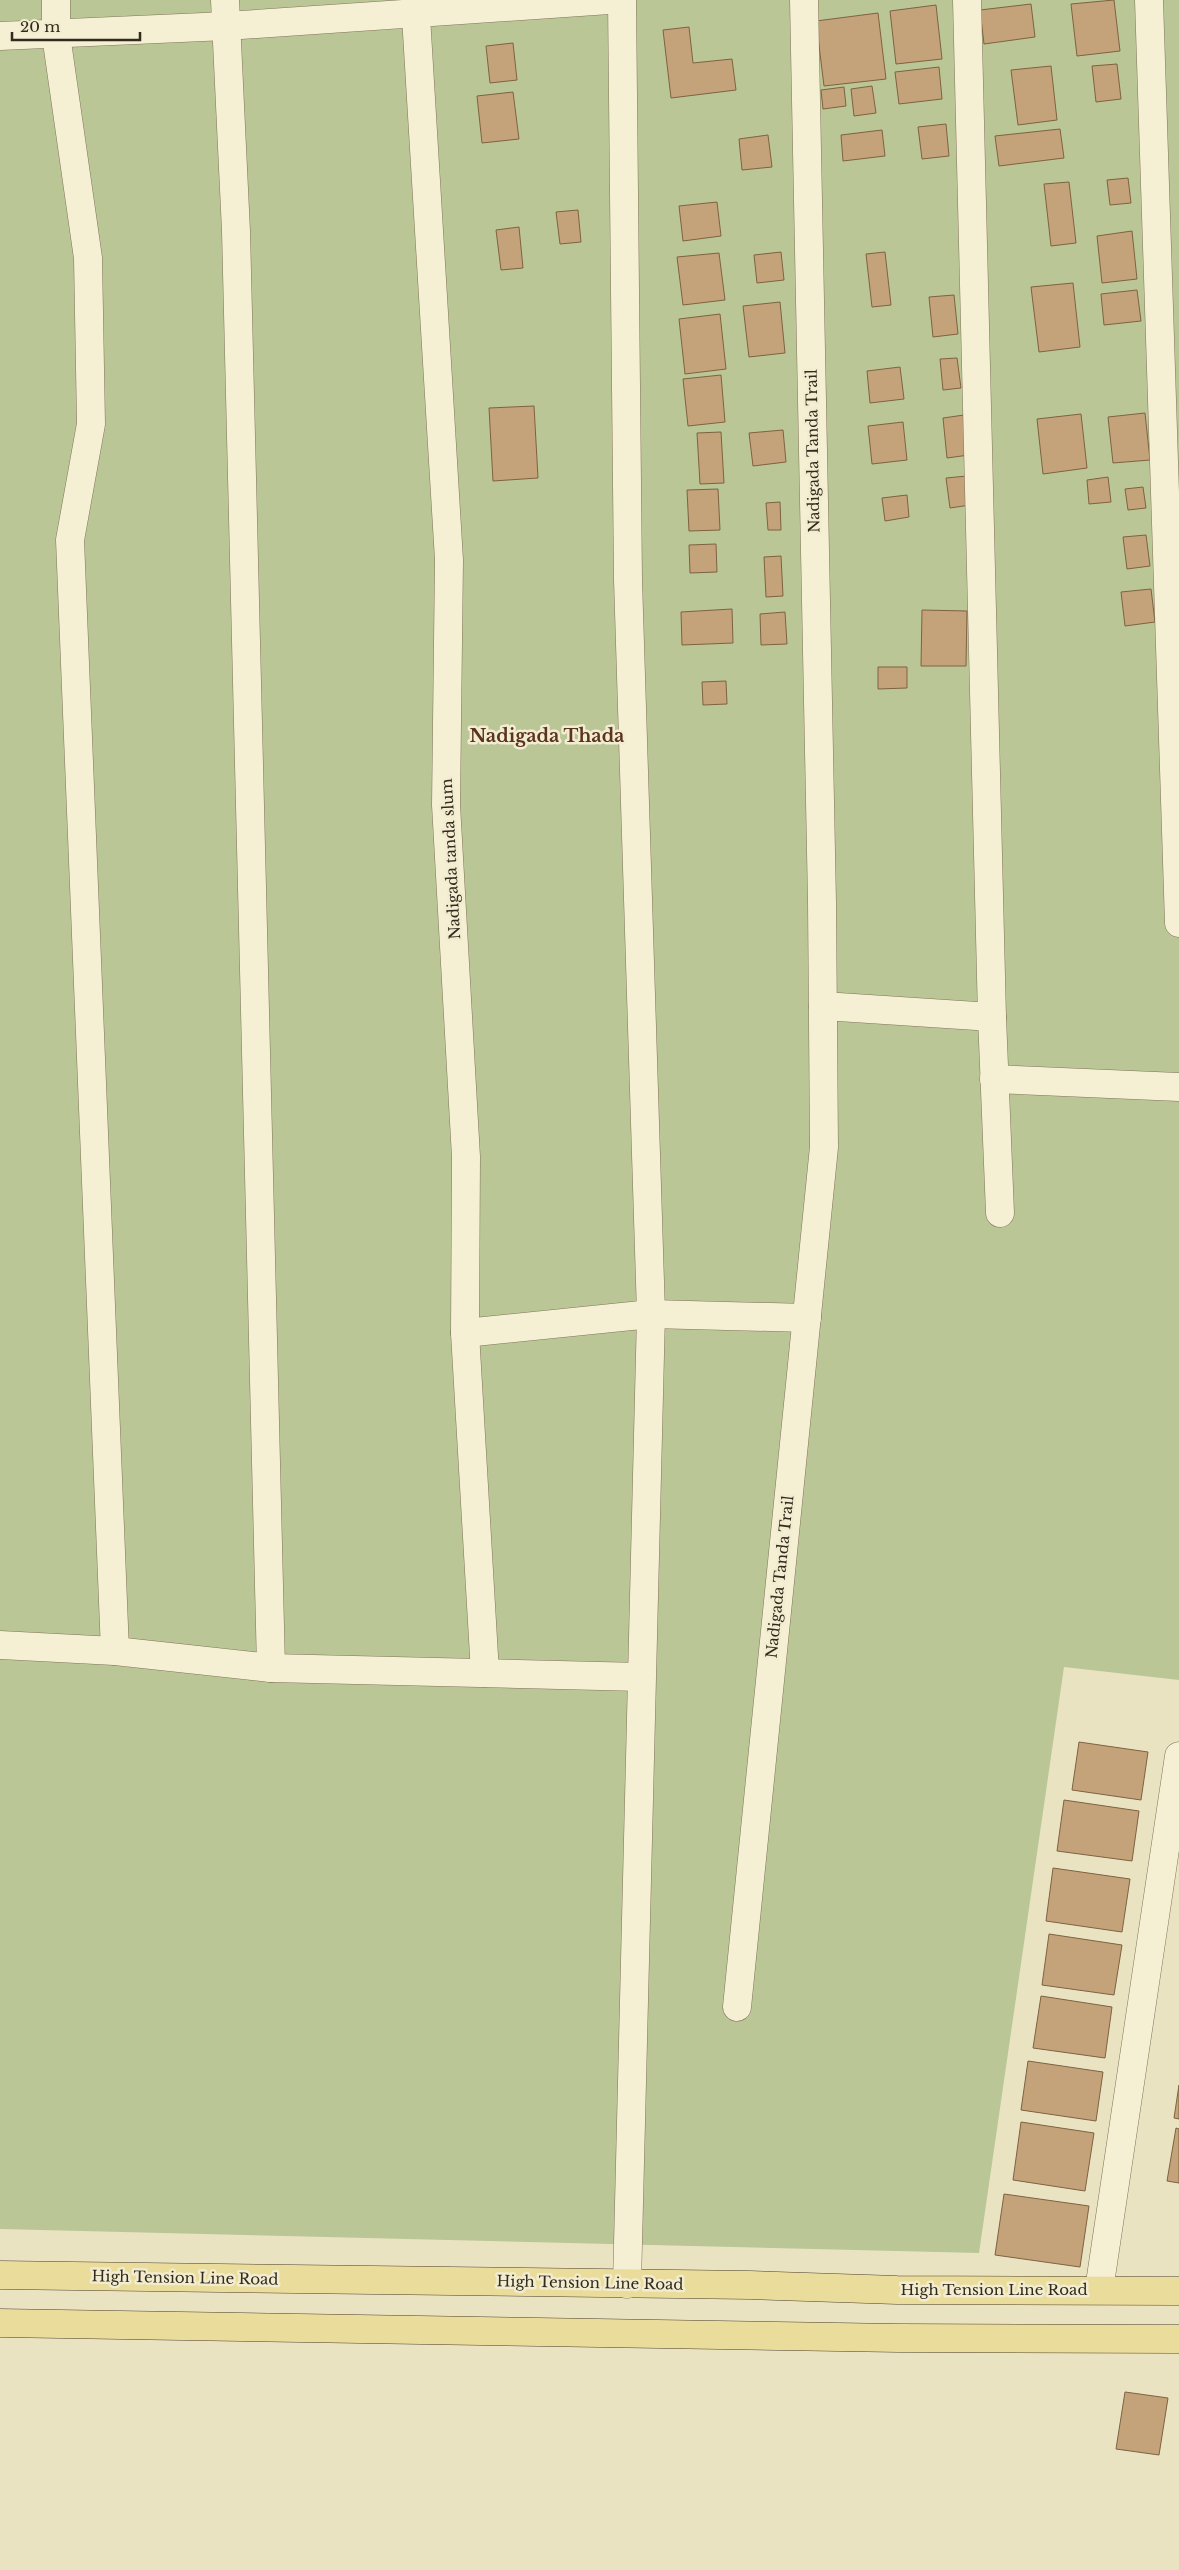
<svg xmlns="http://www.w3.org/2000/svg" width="1179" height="2570" font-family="'Libre Baskerville',serif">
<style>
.green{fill:#bac696}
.building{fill:#c5a37a;stroke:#7e6242}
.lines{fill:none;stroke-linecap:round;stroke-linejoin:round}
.minor-casing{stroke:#81745a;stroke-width:29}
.major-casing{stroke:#4f422e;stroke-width:29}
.minor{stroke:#f5efd3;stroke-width:28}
.major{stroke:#eadc9b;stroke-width:28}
.labels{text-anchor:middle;stroke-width:5;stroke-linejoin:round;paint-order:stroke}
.street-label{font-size:15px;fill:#322a1d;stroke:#f2ecd0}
.quarter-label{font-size:18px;font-weight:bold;fill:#5b3420;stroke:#f2ecd0}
</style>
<rect width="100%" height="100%" fill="#e9e3c1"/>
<!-- green -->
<path class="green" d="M0,0H1179V1680L1064,1667L979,2253L0,2229Z"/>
<!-- building -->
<g class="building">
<path d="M1114,0L1120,51L1077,56L1071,4Z"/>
<path d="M1031,4L1035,37L984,44L980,10Z"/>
<path d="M936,5L942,59L896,64L890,11Z"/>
<path d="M878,13L886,79L824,86L816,21Z"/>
<path d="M689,27L693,63L732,59L736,90L671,98L663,30Z"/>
<path d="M513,43L517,80L490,83L486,46Z"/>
<path d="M1117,64L1121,99L1096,102L1092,66Z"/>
<path d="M1051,66L1057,120L1018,125L1011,70Z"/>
<path d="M939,67L942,99L899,104L895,72Z"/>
<path d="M872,86L876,113L854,116L851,89Z"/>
<path d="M844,87L846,106L823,109L821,90Z"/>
<path d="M513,92L519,139L482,143L477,96Z"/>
<path d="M946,124L949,156L922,159L918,127Z"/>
<path d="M1060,129L1064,158L999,166L995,136Z"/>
<path d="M882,130L885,156L843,161L841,135Z"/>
<path d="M768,135L772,167L742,170L739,139Z"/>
<path d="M1128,178L1131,203L1110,205L1107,180Z"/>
<path d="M1069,182L1076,243L1051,246L1044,184Z"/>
<path d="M717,202L721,236L683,241L679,206Z"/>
<path d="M578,210L581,242L560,244L556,212Z"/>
<path d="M519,227L523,268L501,270L496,230Z"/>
<path d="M1132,231L1137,279L1102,283L1097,236Z"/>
<path d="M781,252L784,280L757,283L754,255Z"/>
<path d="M885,252L891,305L872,307L866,254Z"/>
<path d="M719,253L725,300L683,305L677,257Z"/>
<path d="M1073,283L1080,347L1039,352L1031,287Z"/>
<path d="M1137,290L1141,321L1104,325L1101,294Z"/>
<path d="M954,295L958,334L933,337L929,297Z"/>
<path d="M780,302L785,353L749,357L743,306Z"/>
<path d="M720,314L726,369L685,374L679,319Z"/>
<path d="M957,358L961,388L943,390L940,359Z"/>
<path d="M900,367L904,399L870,403L867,371Z"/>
<path d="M721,375L725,422L688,426L683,379Z"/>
<path d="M534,406L538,478L493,481L489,408Z"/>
<path d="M1145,413L1150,460L1113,463L1108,417Z"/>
<path d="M1081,414L1087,468L1043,474L1037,419Z"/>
<path d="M964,415L969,455L947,458L943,418Z"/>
<path d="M903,422L907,460L872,464L868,426Z"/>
<path d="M783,430L786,462L753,466L749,433Z"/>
<path d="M721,432L724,483L700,484L697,433Z"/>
<path d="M967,476L970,505L950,508L946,478Z"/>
<path d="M1108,477L1111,502L1089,504L1087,480Z"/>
<path d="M1143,487L1146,508L1128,510L1125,489Z"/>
<path d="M718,489L720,530L689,531L687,490Z"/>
<path d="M907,495L909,517L885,521L882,498Z"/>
<path d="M780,502L781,530H768L766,503Z"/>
<path d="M1146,535L1150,566L1127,569L1123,537Z"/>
<path d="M716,544L717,572L690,573L689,545Z"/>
<path d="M781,556L783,596L766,597L764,557Z"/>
<path d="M1151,589L1155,622L1125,626L1121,592Z"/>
<path d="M732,609L733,643L682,645L681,612Z"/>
<path d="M922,610L967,611L966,666H921Z"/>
<path d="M785,612L787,644L761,645L760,614Z"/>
<path d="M878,667H907V688L878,689Z"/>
<path d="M726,681L727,704L703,705L702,682Z"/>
<path d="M1079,1742L1148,1752L1141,1800L1072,1790Z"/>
<path d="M1064,1800L1139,1811L1132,1861L1057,1851Z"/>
<path d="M1053,1868L1130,1879L1122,1932L1046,1921Z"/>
<path d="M1049,1934L1122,1945L1114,1995L1042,1985Z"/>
<path d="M1041,1996L1112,2007L1105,2058L1033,2048Z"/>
<path d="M1028,2061L1103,2072L1096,2121L1021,2110Z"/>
<path d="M1179,2085V2119L1174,2118Z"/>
<path d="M1021,2122L1094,2133L1085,2191L1013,2180Z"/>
<path d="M1176,2128L1179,2129V2183L1167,2181Z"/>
<path d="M1004,2194L1089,2206L1080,2267L995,2255Z"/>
<path d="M1125,2392L1168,2398L1159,2455L1116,2449Z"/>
</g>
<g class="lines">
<!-- minor casing -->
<g class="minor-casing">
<g id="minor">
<path d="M56,0V35L88,258L91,424L70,540L115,1651"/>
<path d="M225,0L236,231L271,1668"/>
<path d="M415,0L449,560L446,805L466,1157L465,1333L651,1314L807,1318"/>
<path d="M622,0L628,580L651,1314L627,2284"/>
<path d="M967,0L992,1017L1000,1213"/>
<path d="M1149,0L1179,923"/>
<path d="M0,36L226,26L609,0"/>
<path d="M823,1006L992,1017"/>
<path d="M994,1079L1179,1087"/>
<path d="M465,1333L485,1673"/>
<path d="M0,1645L115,1651L271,1668L641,1677"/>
<path d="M737,2007L824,1147L822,902L804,0"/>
<path d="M1099,2290L1179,1756"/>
</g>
</g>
<!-- major casing -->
<g class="major-casing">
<g id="major">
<path d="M0,2275L750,2285L897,2290L1179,2291"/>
<path d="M0,2323L898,2338L1179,2339"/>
</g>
</g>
<!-- minor -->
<use href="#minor" class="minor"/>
<!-- major -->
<use href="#major" class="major"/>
</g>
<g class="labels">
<!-- street labels -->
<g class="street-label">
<text transform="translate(813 451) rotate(-91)" y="5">Nadigada Tanda Trail</text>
<text transform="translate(451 859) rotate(-93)" y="5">Nadigada tanda slum</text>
<text transform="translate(780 1577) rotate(-84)" y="5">Nadigada Tanda Trail</text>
<text transform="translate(185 2278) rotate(1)" y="5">High Tension Line Road</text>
<text transform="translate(590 2283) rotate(1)" y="5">High Tension Line Road</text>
<text x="994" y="2295">High Tension Line Road</text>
</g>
<!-- quarter labels -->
<g class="quarter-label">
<text x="547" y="742">Nadigada Thada</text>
</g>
</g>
<!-- scale -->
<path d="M12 32v8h128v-8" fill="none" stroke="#322a1d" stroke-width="2.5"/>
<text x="20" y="32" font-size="15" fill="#322a1d" stroke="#f2ecd0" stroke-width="4" paint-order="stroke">20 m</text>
</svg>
